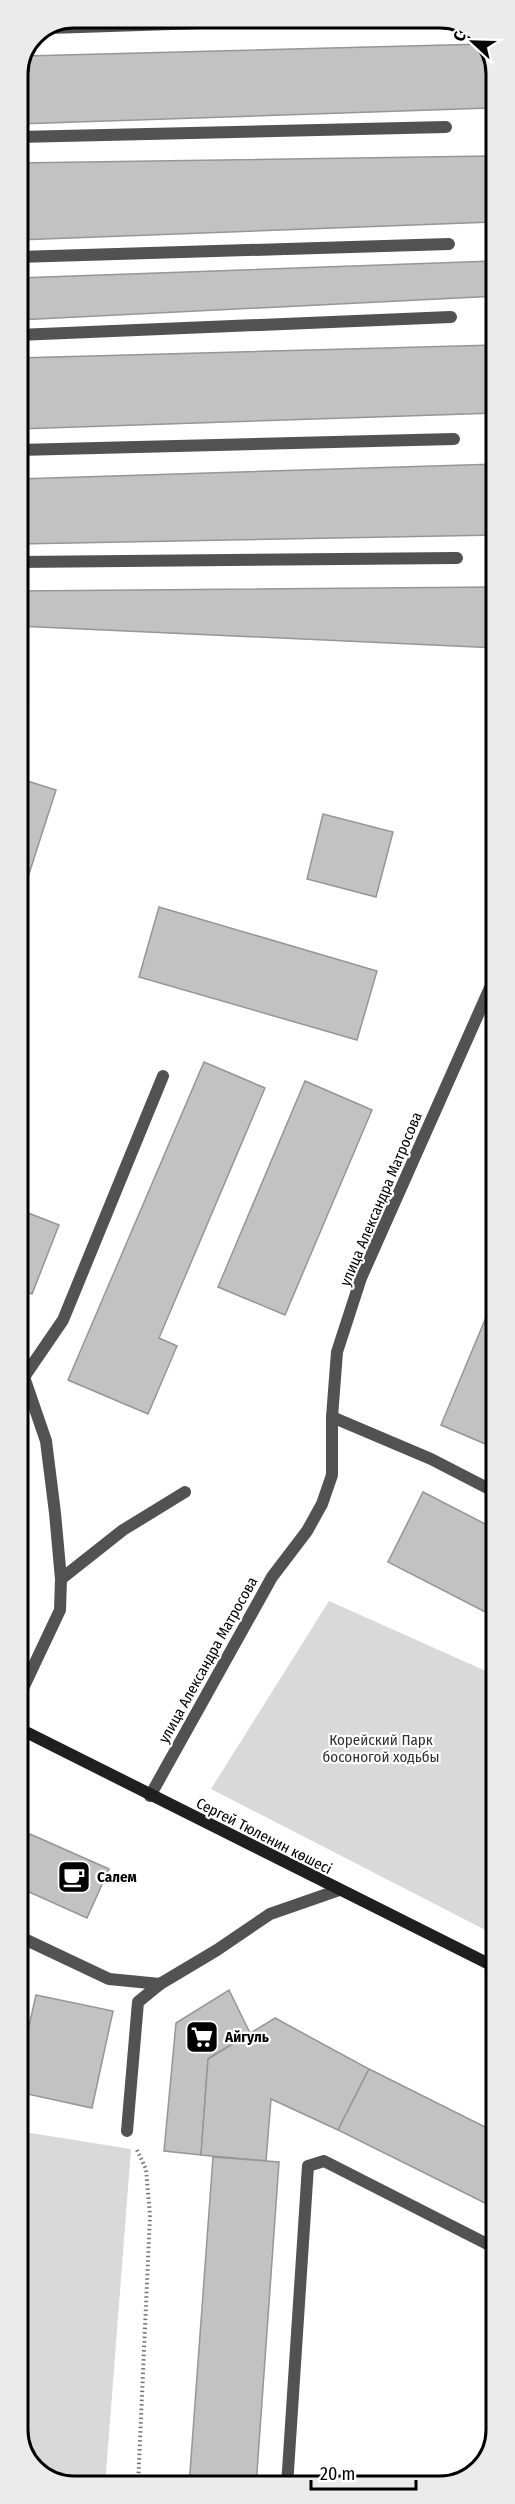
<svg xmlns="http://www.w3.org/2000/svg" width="515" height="2504" font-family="'Fira Sans Condensed',sans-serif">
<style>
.green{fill:#d9d9d9}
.building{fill:#c2c2c2;stroke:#969696;stroke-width:1.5}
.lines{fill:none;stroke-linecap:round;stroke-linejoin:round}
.path{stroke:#747474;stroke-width:4;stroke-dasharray:1.5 3;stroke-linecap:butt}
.service{stroke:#525252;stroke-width:12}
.minor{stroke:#525252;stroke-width:12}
.secondary{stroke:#1f1f1f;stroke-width:12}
.labels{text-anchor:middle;stroke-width:4.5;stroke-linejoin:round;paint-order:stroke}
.street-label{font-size:15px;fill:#000;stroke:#fff}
.park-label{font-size:15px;fill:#303030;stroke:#fff}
.poi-label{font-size:15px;font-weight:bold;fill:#000;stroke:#fff;text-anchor:start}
.rim{fill:none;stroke:#000;stroke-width:3}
</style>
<rect width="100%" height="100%" fill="#fff"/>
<!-- green -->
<g class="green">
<path d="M329,1601L497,1676V1936L211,1789Z"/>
<path d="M18,2131L131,2149L105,2486H67L35,2470L19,2437Z"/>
</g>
<!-- building -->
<g class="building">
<path d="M485,44L488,49L489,108L18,124V74L25,56Z"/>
<path d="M490,156L492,222L18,240V163Z"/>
<path d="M493,261L497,276V296L18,320V278Z"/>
<path d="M495,345L496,413L18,429V358Z"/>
<path d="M497,464V535L18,544V479Z"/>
<path d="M497,587V648L18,626V591Z"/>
<path d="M18,778L56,790L18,908Z"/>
<path d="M323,814L393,832L376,897L307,879Z"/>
<path d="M159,907L377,971L357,1040L139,977Z"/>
<path d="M204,1062L265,1088L159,1338L177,1346L148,1414L68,1380Z"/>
<path d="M305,1081L372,1110L285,1315L218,1287Z"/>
<path d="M18,1209L59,1225L32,1294L18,1289Z"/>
<path d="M497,1291V1449L441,1425Z"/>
<path d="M423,1492L497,1530V1618L388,1562Z"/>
<path d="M30,1834L109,1869L87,1918L18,1887V1861Z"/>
<path d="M229,1990L250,2033L208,2059L201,2155L164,2151L176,2023Z"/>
<path d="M36,1995L113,2011L92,2108L18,2092V2074Z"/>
<path d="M275,2018L369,2069L338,2130L271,2099L266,2161L201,2155L208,2059Z"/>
<path d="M369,2069L497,2133V2209L338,2130Z"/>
<path d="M213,2157L279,2162L256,2486H189Z"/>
</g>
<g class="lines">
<!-- path -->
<path class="path" d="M137,2150L146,2169L150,2215L138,2486"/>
<!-- service -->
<g class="service">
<path d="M49,28L358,18"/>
<path d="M18,137L446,127"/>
<path d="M18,257L449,244"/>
<path d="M18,335L451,317"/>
<path d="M18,450L454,439"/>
<path d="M18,562L457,558"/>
<path d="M18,1369L24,1377L46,1441L55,1513L61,1579L60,1610L18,1699"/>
<path d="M24,1377L63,1320L163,1076"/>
<path d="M332,1417L431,1459L497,1493"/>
<path d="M61,1579L123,1530L185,1492"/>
<path d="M18,1936L109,1979L160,1984L217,1950L270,1914L339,1890"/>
<path d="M127,2131L138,2002L160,1984"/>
<path d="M287,2486L308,2166L324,2161L497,2249"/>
</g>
<!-- minor -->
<path class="minor" d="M150,1796L272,1577L307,1531L322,1504L332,1475V1417L337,1352L361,1278L497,972"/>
<!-- secondary -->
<path class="secondary" d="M18,1728L497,1968"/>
</g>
<!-- icons -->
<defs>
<g id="cafe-square" transform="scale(1.725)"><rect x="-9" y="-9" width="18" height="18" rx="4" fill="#000" stroke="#fff"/><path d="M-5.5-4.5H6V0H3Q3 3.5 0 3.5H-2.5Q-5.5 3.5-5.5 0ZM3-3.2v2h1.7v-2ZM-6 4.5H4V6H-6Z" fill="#fff"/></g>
<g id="supermarket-square" transform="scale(1.725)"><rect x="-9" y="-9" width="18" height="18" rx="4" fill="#000" stroke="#fff"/><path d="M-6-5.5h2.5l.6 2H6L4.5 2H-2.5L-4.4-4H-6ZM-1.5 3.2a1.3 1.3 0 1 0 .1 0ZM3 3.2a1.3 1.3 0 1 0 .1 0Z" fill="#fff"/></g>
</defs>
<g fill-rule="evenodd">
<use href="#cafe-square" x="74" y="1877"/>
<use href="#supermarket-square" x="202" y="2037"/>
</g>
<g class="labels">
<!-- street labels -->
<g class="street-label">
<text transform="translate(381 1199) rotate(-67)" y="5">улица Александра Матросова</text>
<text transform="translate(208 1660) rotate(-61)" y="5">улица Александра Матросова</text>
<text transform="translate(264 1836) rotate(27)" y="5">Сергей Тюленин көшесі</text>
</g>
<!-- park labels -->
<g class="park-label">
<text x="381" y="1745">Корейский Парк<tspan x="381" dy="17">босоногой ходьбы</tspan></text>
</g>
<!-- poi labels -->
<g class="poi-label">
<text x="97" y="1882">Салем</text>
<text x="225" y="2042">Айгуль</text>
</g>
</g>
<!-- crop -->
<path d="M0 0H515V2504H0ZM74 28H440A46 46 0 0 1 486 74V2430A46 46 0 0 1 440 2476H74A46 46 0 0 1 28 2430V74A46 46 0 0 1 74 28Z" fill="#ebebeb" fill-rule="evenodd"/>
<path class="rim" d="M74 28H440A46 46 0 0 1 486 74V2430A46 46 0 0 1 440 2476H74A46 46 0 0 1 28 2430V74A46 46 0 0 1 74 28Z"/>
<!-- north arrow -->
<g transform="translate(473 42) rotate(292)" stroke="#ffffff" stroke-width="4.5" paint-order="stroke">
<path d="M0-4.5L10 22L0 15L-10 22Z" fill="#000000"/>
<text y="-9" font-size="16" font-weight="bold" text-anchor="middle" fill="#000000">С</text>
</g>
<!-- scale -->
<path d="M311 2480v9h105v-9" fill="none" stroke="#000000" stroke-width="3"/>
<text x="320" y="2480" font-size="18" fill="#000000" stroke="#ffffff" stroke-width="4.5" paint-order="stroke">20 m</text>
</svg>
